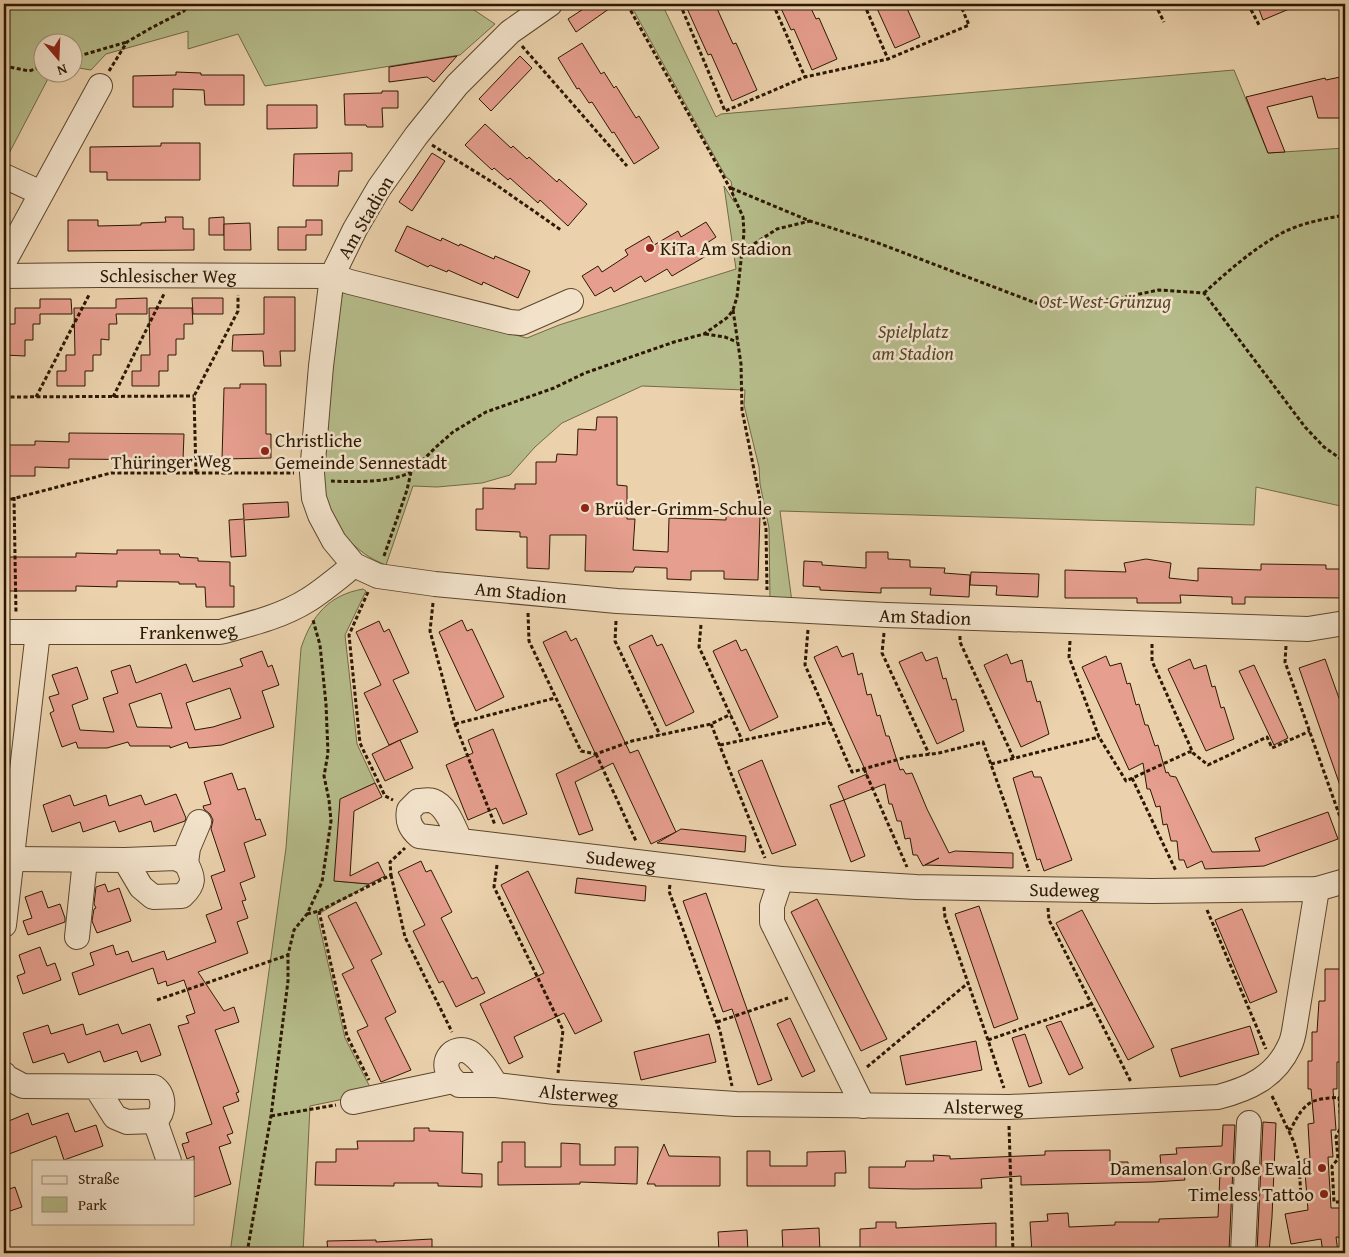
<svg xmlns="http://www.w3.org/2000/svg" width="1349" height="1257" font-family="'Gentium Book Plus',serif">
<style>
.green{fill:#b6bc8b;stroke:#716a46}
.building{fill:#e69e8e;stroke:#2c1801;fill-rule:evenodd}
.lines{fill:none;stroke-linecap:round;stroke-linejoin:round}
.minor-casing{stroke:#5c462c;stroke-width:26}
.path{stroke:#2c1801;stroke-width:3;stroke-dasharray:4 2.5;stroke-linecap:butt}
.minor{stroke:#f2e2ca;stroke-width:24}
.poi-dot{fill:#8f2418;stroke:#f2e2ca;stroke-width:2}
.labels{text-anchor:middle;stroke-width:5;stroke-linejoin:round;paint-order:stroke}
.street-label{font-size:19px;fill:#2c1801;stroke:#f2e2ca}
.poi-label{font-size:19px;fill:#2c1801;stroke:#f2e2ca;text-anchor:start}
.park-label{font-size:19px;font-style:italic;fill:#55492a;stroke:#f2e2ca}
</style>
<rect width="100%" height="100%" fill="#ebd2ad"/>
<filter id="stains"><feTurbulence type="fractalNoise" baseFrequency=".004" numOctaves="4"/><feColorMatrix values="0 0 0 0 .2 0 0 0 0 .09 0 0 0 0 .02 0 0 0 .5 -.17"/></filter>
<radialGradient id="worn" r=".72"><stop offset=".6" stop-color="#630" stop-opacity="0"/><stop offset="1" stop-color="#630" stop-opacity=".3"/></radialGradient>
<!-- green -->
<g class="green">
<path d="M4,4H465L495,24L460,55L265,86L238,34L188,49V31L106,54L91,70L73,67L72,42H42V72L51,73L4,163Z"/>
<path d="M630,4H662L716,117L721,114L1234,70L1268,153L1345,148V507L1256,487L1254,525L780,511L792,602L770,600L769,528L760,484L759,467L744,405L745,390L642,386L562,423L535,447L510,475L482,483L437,487L413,486L386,565C353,553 330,523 324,488C321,465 326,435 328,412C331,371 335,331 343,290L527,338L559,325L736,269L724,186L734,202L731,181L726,177Z"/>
<path d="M363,589L366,591L345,635L357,744L375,783L354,793L335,881L369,884L317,915L345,1038L373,1093L310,1106L303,1253H230L286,848L301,648C312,615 329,595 363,589Z"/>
</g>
<!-- building -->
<g class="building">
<path d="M591,4H616L576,32L568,19Z"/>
<path d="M685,4H715L733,44L736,43L757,90L732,101L711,54L708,55Z"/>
<path d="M779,4H809L816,19L819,18L837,59L812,70L794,29L791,30Z"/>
<path d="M875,4H905L920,37L895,48Z"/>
<path d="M1257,4H1301L1263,20Z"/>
<path d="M582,43L601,74L604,72L614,88L616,86L636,118L639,116L659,148L634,164L614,132L612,133L592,102L589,103L579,88L577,89L558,58Z"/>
<path d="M457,56L434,82L427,77L389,82V67Z"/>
<path d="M520,56L532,68L491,111L479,99Z"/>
<path d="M176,72L201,73V75H244V105H205L204,90L173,89V107H133V76L176,75Z"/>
<path d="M1345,76V118H1318L1312,96L1267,107L1285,152L1268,153L1246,97L1325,78L1326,80Z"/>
<path d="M382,91H398V108H382L383,127H367L366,125H345L344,94L382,93Z"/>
<path d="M267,105H317V128L267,129Z"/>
<path d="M485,124L511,148L513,146L527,159L529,157L557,182L559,179L587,204L568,226L540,200L538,203L510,178L508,180L494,168L492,170L465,145Z"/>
<path d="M161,143H200V180H107V172H90V147L161,146Z"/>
<path d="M352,153V171H339L338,186H293L294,154Z"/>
<path d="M432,153L445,161L412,211L399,202Z"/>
<path d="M165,217H183V229H194V250L68,251V220H98V226L141,225V223L166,222Z"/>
<path d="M224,217V235H209V218Z"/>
<path d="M306,220H322V235H306V250H278V227H306Z"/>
<path d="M706,222L716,237L701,247L706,256L672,276L667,269L645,282L641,276L614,292L611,287L595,296L582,276L598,266L602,272L628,255L625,250L649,236L654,245L678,231L681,237Z"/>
<path d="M250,223L251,250H224V224Z"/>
<path d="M407,226L441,241L442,238L459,246L460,244L494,259L495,256L530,271L518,298L483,282L482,285L448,270L447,272L430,265L428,267L395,251Z"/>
<path d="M264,297H295V351H280L281,366H264L263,351H232L233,335L264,334Z"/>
<path d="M147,298V314H116L117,324H109V340L101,339V355H93V371H85V386H57V371H66V355H75L74,308H116V299Z"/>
<path d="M192,298H223V314H193Z"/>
<path d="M40,299H71L72,314H40V324H33V340H25V356L4,355V340H7V324H15V308H40Z"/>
<path d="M149,308H192L193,324H184V339H176V355H168V371H159V386H132V371H141V355H150Z"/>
<path d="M240,384H266V434H271V458L222,459L224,388H240Z"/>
<path d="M597,417H617V485L627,486V519H635L633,550L668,552L669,518L726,520V514L760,515L758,580L724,579V571H691V580L667,579V568L635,567L633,572L585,571L586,535H550L549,569L527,568V537H520V532L476,530V509H483V488L515,489V484H536V462H556L557,454L577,455L578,429L596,430Z"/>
<path d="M69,433L184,434L183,460L69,459V468L35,467V476H4V450H9V445H35V441L69,442Z"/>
<path d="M288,502L289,517L244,520L246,556L231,557L229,520L244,519L243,504Z"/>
<path d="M117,550H160V554H179L180,557L198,558V561L230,562V586H234V607H206L205,587H196V584H179V582L117,581V587L76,586V591H4V557H76V553L117,554Z"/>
<path d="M866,552H888V559L910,560V567L945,568L944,573L970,575L969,597L930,595L931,588H881V593L820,590V587L803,586L804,561L822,562V565L866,568Z"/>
<path d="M1146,559L1171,563L1169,578L1198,581V568L1261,570V564L1326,565V569H1345V598L1245,597V604H1232V597L1180,595L1181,603H1137V598H1065V570L1126,572L1124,563Z"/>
<path d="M971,572L1039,574L1038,597L996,595L997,586L970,585Z"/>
<path d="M462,620L467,631L472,629L504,697L476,711L439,632Z"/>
<path d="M379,621L384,632L389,629L409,673L393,680L418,732L389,745L364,693L381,685L356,632Z"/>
<path d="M566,631L571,641L576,638L630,753L638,750L676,832L651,844L613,763L575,782L593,830L579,835L556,774L596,755L543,642Z"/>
<path d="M652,635L657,646L662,644L694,712L666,726L629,646Z"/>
<path d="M736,640L741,651L746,649L778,717L750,731L713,651Z"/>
<path d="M837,646L842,657L853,653L858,675L862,673L867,695L871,694L877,716L880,715L886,736H889L900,770L903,769L906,774L912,773L927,809L949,853L955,851L1013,853V868L925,865L939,858L923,866L917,855H913L910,838L905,839L901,821H897L892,804H889L885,784L844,800L838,786L867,774L814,657Z"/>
<path d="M262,651L268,667L272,665L279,685L262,691L274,727L222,745L189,748L187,742L170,748V746H130L128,742L107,748H78L76,742L62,747L50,713L54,711L49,697L59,694L52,675L77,667L88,699L72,705L80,730L114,732L103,698L118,693L111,671L130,665L136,683L186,664L193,682L243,666L240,659ZM230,688L241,718L213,727L195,730L186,703ZM161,693L172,728L137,727L129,704Z"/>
<path d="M922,652L926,661L937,657L943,679L946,678L952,700L956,699L964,731L937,744L899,662Z"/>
<path d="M1007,654L1011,664L1022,660L1027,682L1031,681L1037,702L1040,701L1049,734L1021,747L984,665Z"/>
<path d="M1106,656L1110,666L1121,663L1127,684L1130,683L1136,705L1139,704L1145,725H1148L1155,746L1158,745L1166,773L1168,772L1170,776L1176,777L1212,852L1260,851L1255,838L1328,812L1338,839L1264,866L1205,869L1202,861L1187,868L1184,860H1179L1177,841H1171L1167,824L1163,825L1160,806L1156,807L1150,789H1147L1143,763L1129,770L1082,667Z"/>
<path d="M1190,659L1194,669L1206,665L1212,687L1215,686L1221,708L1224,707L1234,739L1206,751L1168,669Z"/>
<path d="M1325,659L1345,715V794H1343L1299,668Z"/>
<path d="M1254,665L1288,738L1274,745L1239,671Z"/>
<path d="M493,729L527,814L503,824L496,808L468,820L446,765L473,753L468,740Z"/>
<path d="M400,740L413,768L385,781L372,754Z"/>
<path d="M762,760L796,845L772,854L738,771Z"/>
<path d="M1032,771L1034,777H1041L1072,860L1044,871L1040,859L1037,860L1013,778Z"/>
<path d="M232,773L238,790L245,788L256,820L260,819L266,835L244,843L255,877L240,883L246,900L242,901L248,918L237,922L248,953L198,972L224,1011L234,1007L239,1022L215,1030L239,1092L236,1093L239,1101L223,1107L233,1133L227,1135L231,1143L219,1147L231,1184L194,1197V1156L187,1159L182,1144L189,1142L186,1133L212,1124L178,1026L189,1023L186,1016L195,1013L184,980L167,986L166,981L158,984L153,968L79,995L72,973L94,965L90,953L113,945L116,955L128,951L132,962L164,951L167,960L216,942L206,915L222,909L211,876L225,871L211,829L213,820L210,814L204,809L203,806L211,804L204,782Z"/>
<path d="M375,783L382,797L354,811L350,876L378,862L385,876L369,884L334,881L340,799Z"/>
<path d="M176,794L186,818L185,821L154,832L151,821L119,832L115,821L83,832L80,822L52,832L43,805L70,795L74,806L106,795L109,806L141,795L145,805Z"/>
<path d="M844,800L865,856L851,862L830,805Z"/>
<path d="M681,829L746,836L745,852L657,843Z"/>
<path d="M421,861L426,872L431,870L452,912L441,918L472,979L477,977L485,993L456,1007L443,981L439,983L413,931L425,925L398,872Z"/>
<path d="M528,871L602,1021L575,1034L564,1013L514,1037L523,1057L509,1064L480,1004L544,973L501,885Z"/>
<path d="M577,878L646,886L645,901L575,893Z"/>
<path d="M105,884L108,892L119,888L131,921L97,933L92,921L94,909L96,908L94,904L96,887Z"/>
<path d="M42,891L48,908L60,904L65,918V922L28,935L23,921L32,918L25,897Z"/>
<path d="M706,893L772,1080L758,1085L732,1009L723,1012L683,901Z"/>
<path d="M817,899L887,1039L861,1051L791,912Z"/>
<path d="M356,902L382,954L371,960L396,1012L385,1018L411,1070L381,1082L357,1031L368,1026L342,974L354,968L328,916Z"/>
<path d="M979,906L1018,1019L994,1028L955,914Z"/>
<path d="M1242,909L1277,992L1250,1003L1215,920Z"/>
<path d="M1082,910L1154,1047L1128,1060L1056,923Z"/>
<path d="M40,947L47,966L55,963L61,980L23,994L17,976L25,973L19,955Z"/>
<path d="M1325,969H1345V1033H1341V1062H1337V1089H1333L1336,1130H1331L1333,1157H1328L1331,1208H1345V1238L1336,1237L1338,1252L1323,1253L1321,1239L1291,1244L1285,1214L1308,1210L1304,1159H1310L1308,1124L1314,1123L1311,1089H1308V1061H1312V1032H1317L1319,1001H1325Z"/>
<path d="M790,1018L815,1071L802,1077L777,1024Z"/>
<path d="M1061,1021L1083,1068L1069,1075L1046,1026Z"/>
<path d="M83,1024L86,1035L118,1024L122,1034L150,1024L161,1055L141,1062L137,1051L104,1062L100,1051L68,1063L64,1053L33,1063L23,1033L48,1025L51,1034Z"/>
<path d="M1250,1026L1259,1054L1180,1077L1171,1049Z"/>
<path d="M709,1034L716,1062L641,1080L634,1052Z"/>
<path d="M1025,1034L1042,1083L1029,1087L1012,1038Z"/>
<path d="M976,1041L982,1070L906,1085L900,1056Z"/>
<path d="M28,1113L32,1125L68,1113L75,1132L96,1125L103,1146L64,1160L56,1136L4,1156V1123Z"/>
<path d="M1263,1122L1276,1123L1272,1217L1269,1253L1257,1252Z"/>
<path d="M1223,1125H1235L1229,1251L1208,1249L1165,1253H1032L1030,1222L1048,1221L1047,1214L1068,1213L1069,1227L1115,1225V1222H1159V1219L1218,1217L1220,1173L1184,1175L1185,1180L1153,1182L1021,1185V1176L981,1179L982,1188L914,1189L869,1188V1167H905L906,1161H934L933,1155L950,1156V1159L1045,1155V1151L1110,1150V1162H1128V1167L1161,1165L1160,1155L1177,1154L1176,1148L1222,1146Z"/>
<path d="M414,1128H429V1131L463,1132L462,1173L482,1174V1187L438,1186V1183H394V1186L315,1185L316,1162H336V1149H358L357,1141H414Z"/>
<path d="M502,1142H525V1167H561V1143L580,1144V1165H615V1147H638L637,1184L580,1182V1184L498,1185V1162H502Z"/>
<path d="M664,1144L669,1156L720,1157V1186H655V1184H647Z"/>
<path d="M747,1151H770V1166H807V1152L845,1151L846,1173H835V1186H747Z"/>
<path d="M15,1187L22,1207L4,1213V1191Z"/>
<path d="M876,1222H896V1228L996,1223V1253H860V1229L876,1228Z"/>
<path d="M819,1228L820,1253H783L782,1230Z"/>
<path d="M747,1230L748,1253H719L718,1232Z"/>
<path d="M432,1239V1253H328L327,1241L376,1240V1242Z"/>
</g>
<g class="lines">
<!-- minor casing -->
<g class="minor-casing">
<g id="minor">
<path id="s1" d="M550,4L510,32L457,85L416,136L379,188L355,229L332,276L321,366L312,473L314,498L320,515L334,541L354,565L378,576L435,584L617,601L886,615L1308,629L1345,623"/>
<path d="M4,176L41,193"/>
<path d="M4,262L100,86"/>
<path id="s2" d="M4,276L99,275L332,276L350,282L510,322L521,323L571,301"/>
<path id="s3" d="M4,632H220C250,624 281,617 308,600C324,590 339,577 354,565"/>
<path id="s4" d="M460,840C454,828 447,806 433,801C429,799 422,801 418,801L409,810C407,821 410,828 419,836L781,879L916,887L1152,891L1317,889L1345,881"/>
<path d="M12,859L125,860L141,887L153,897L182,896C195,884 194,878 186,863L176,858L125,860"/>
<path d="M186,863L188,848L199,822"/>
<path d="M781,879L772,906V922L863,1106"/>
<path d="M4,925L38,632"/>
<path d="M77,937L85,860"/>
<path d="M4,1074L6,1077L23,1086L154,1087C165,1095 165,1112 155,1121L127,1122L115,1117L96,1087"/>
<path id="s5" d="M496,1085H459C432,1066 454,1040 472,1054C483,1062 489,1074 496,1085L555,1092L736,1104L1009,1107L1218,1097C1249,1089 1275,1077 1289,1047C1293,1040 1294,1032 1295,1025L1317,889"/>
<path d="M353,1102L453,1081"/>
<path d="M155,1121L169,1161"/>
<path d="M1243,1253L1249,1123"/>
</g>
</g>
<!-- path -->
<g class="path">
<path d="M680,4L725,111L805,77L888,59L969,25L960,4"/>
<path d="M773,4L805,77"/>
<path d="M864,4L888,59"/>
<path d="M1155,4L1164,22"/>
<path d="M1248,4L1259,25"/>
<path d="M522,46L627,166"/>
<path d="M72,58L127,42"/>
<path d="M4,66L29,71L42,67"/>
<path d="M109,71L127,42L151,28L184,11L188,4"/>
<path d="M432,145L492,182L561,230"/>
<path d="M731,188L810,221L878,243L1036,303H1076L1115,299L1159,290L1204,293L1305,427L1324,447L1345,462"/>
<path d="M743,251L777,229L810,221"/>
<path d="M1204,293C1228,271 1253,249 1282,233C1301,223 1324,219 1345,215"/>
<path d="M733,310L741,364L742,410L766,529L767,590"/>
<path d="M705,334L725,337L737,342"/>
<path d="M4,397L194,396"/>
<path d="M36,397L89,295"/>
<path d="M113,397L164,294"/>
<path d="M196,473L194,396L238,311V295"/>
<path d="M331,481C353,482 391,483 411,472"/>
<path d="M14,497L16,614"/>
<path d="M4,501L111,473H294"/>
<path d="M384,556L407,490L411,472L436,447L453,432L486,412L554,388L585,373L674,342L704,334L728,317L733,310L737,297L744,233L743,217L730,188L627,4"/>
<path d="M368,592L349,635L360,743L385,796L393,800"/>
<path d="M433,603L430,631L455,724L495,825"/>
<path d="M528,613L529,641L581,751L596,754L632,741L711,724L731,714"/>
<path d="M616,621L615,641L660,735"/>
<path d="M701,625L699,647L742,740"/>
<path d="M808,630L805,665L852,772L907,757L939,753L983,742L1029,871"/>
<path d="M884,633L882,653L929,754"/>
<path d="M960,636V642L1014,759"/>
<path d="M1070,641L1069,657L1099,737L1126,781L1189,752H1192"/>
<path d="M1152,644V661L1193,753L1208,765L1267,737L1272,748L1310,731"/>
<path d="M1286,646L1285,662L1345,831"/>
<path d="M455,724L555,698"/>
<path d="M711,724L765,858"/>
<path d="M720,745L830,722"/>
<path d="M596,754L636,841"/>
<path d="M991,764L1099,737"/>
<path d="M864,769L907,867"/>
<path d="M1132,778L1176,871"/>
<path d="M497,865L494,887L563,1030L558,1073"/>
<path d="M391,875L405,937L452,1032"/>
<path d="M670,885L669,891L720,1031L732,1086"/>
<path d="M944,907L945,917L988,1040L1004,1088"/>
<path d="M1048,908L1049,920L1131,1082"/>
<path d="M1207,910L1266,1049"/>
<path d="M319,911L347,1036L369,1080"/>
<path d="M307,914L319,911L391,875L390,862L405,848"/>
<path d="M157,1000L288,955"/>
<path d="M717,1022L788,998"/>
<path d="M988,1040L1092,1004"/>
<path d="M867,1067L968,983"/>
<path d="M1272,1096L1294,1142L1299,1162L1301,1199"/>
<path d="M1339,1097L1341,1127L1336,1137L1338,1159L1332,1166L1334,1202H1345"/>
<path d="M271,1116L336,1105"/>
<path d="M1009,1126L1013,1253"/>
<path d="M1288,1129H1291C1306,1098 1313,1099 1345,1097"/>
<path d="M247,1253L271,1116L288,981V955L294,930L307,914L322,882L331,821L329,800L324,776L328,753L326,704L320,645L313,620"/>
</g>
<!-- minor -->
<use href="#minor" class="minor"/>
</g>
<!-- markers -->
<g class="poi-dot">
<circle cx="650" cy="248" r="5"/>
<circle cx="265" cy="451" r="5"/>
<circle cx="585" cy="508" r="5"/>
<circle cx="1322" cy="1168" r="5"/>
<circle cx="1324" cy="1194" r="5"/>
</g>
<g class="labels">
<!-- street labels -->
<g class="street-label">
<text transform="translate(365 217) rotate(-60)" y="7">Am Stadion</text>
<text dy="7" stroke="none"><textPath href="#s2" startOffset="164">Schlesischer Weg</textPath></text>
<text transform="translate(171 461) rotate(-1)" y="7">Thüringer Weg</text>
<text dy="7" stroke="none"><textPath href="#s1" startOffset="825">Am Stadion</textPath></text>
<text dy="7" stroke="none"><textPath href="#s1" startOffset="1230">Am Stadion</textPath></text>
<text dy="7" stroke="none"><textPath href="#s3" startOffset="184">Frankenweg</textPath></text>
<text dy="7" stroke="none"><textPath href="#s4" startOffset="309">Sudeweg</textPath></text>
<text dy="7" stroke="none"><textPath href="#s4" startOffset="754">Sudeweg</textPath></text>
<text dy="7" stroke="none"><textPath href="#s5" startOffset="219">Alsterweg</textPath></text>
<text dy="7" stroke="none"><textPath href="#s5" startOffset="624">Alsterweg</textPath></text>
</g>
<!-- poi labels -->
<g class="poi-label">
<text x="660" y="255">KiTa Am Stadion</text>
<text x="275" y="447">Christliche<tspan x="275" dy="22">Gemeinde Sennestadt</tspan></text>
<text x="595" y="515">Brüder-Grimm-Schule</text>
<text x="1312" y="1175" text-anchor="end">Damensalon Große Ewald</text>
<text x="1314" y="1201" text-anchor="end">Timeless Tattoo</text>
</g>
<!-- park labels -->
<g class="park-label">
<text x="1105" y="308">Ost-West-Grünzug</text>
<text x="913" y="338">Spielplatz<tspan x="913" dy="22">am Stadion</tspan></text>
</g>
</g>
<!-- margin -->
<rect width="1349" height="1257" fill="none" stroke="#ebd2ad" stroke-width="20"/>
<rect x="5" y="5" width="1339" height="1247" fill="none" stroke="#2c1801" stroke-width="2.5"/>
<rect x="10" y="10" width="1329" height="1237" fill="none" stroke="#2c1801"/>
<!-- legend -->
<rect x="32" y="1160" width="162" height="65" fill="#f2e2ca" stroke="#a3917a"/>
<rect x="42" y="1176" width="25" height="8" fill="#f2e2ca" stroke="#a3917a"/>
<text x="78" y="1184" font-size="15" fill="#2c1801">Straße</text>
<rect x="42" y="1197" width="25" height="15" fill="#b6bc8b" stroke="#a3917a"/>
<text x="78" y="1210" font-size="15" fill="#2c1801">Park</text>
<!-- north arrow -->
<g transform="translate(58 58) rotate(161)"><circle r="24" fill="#f2e2ca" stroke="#a3917a"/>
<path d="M0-4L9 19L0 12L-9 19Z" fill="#8f2418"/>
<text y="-8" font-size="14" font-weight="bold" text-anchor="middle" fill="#2c1801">N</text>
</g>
<rect width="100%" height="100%" filter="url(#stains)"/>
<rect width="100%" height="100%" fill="url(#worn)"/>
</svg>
